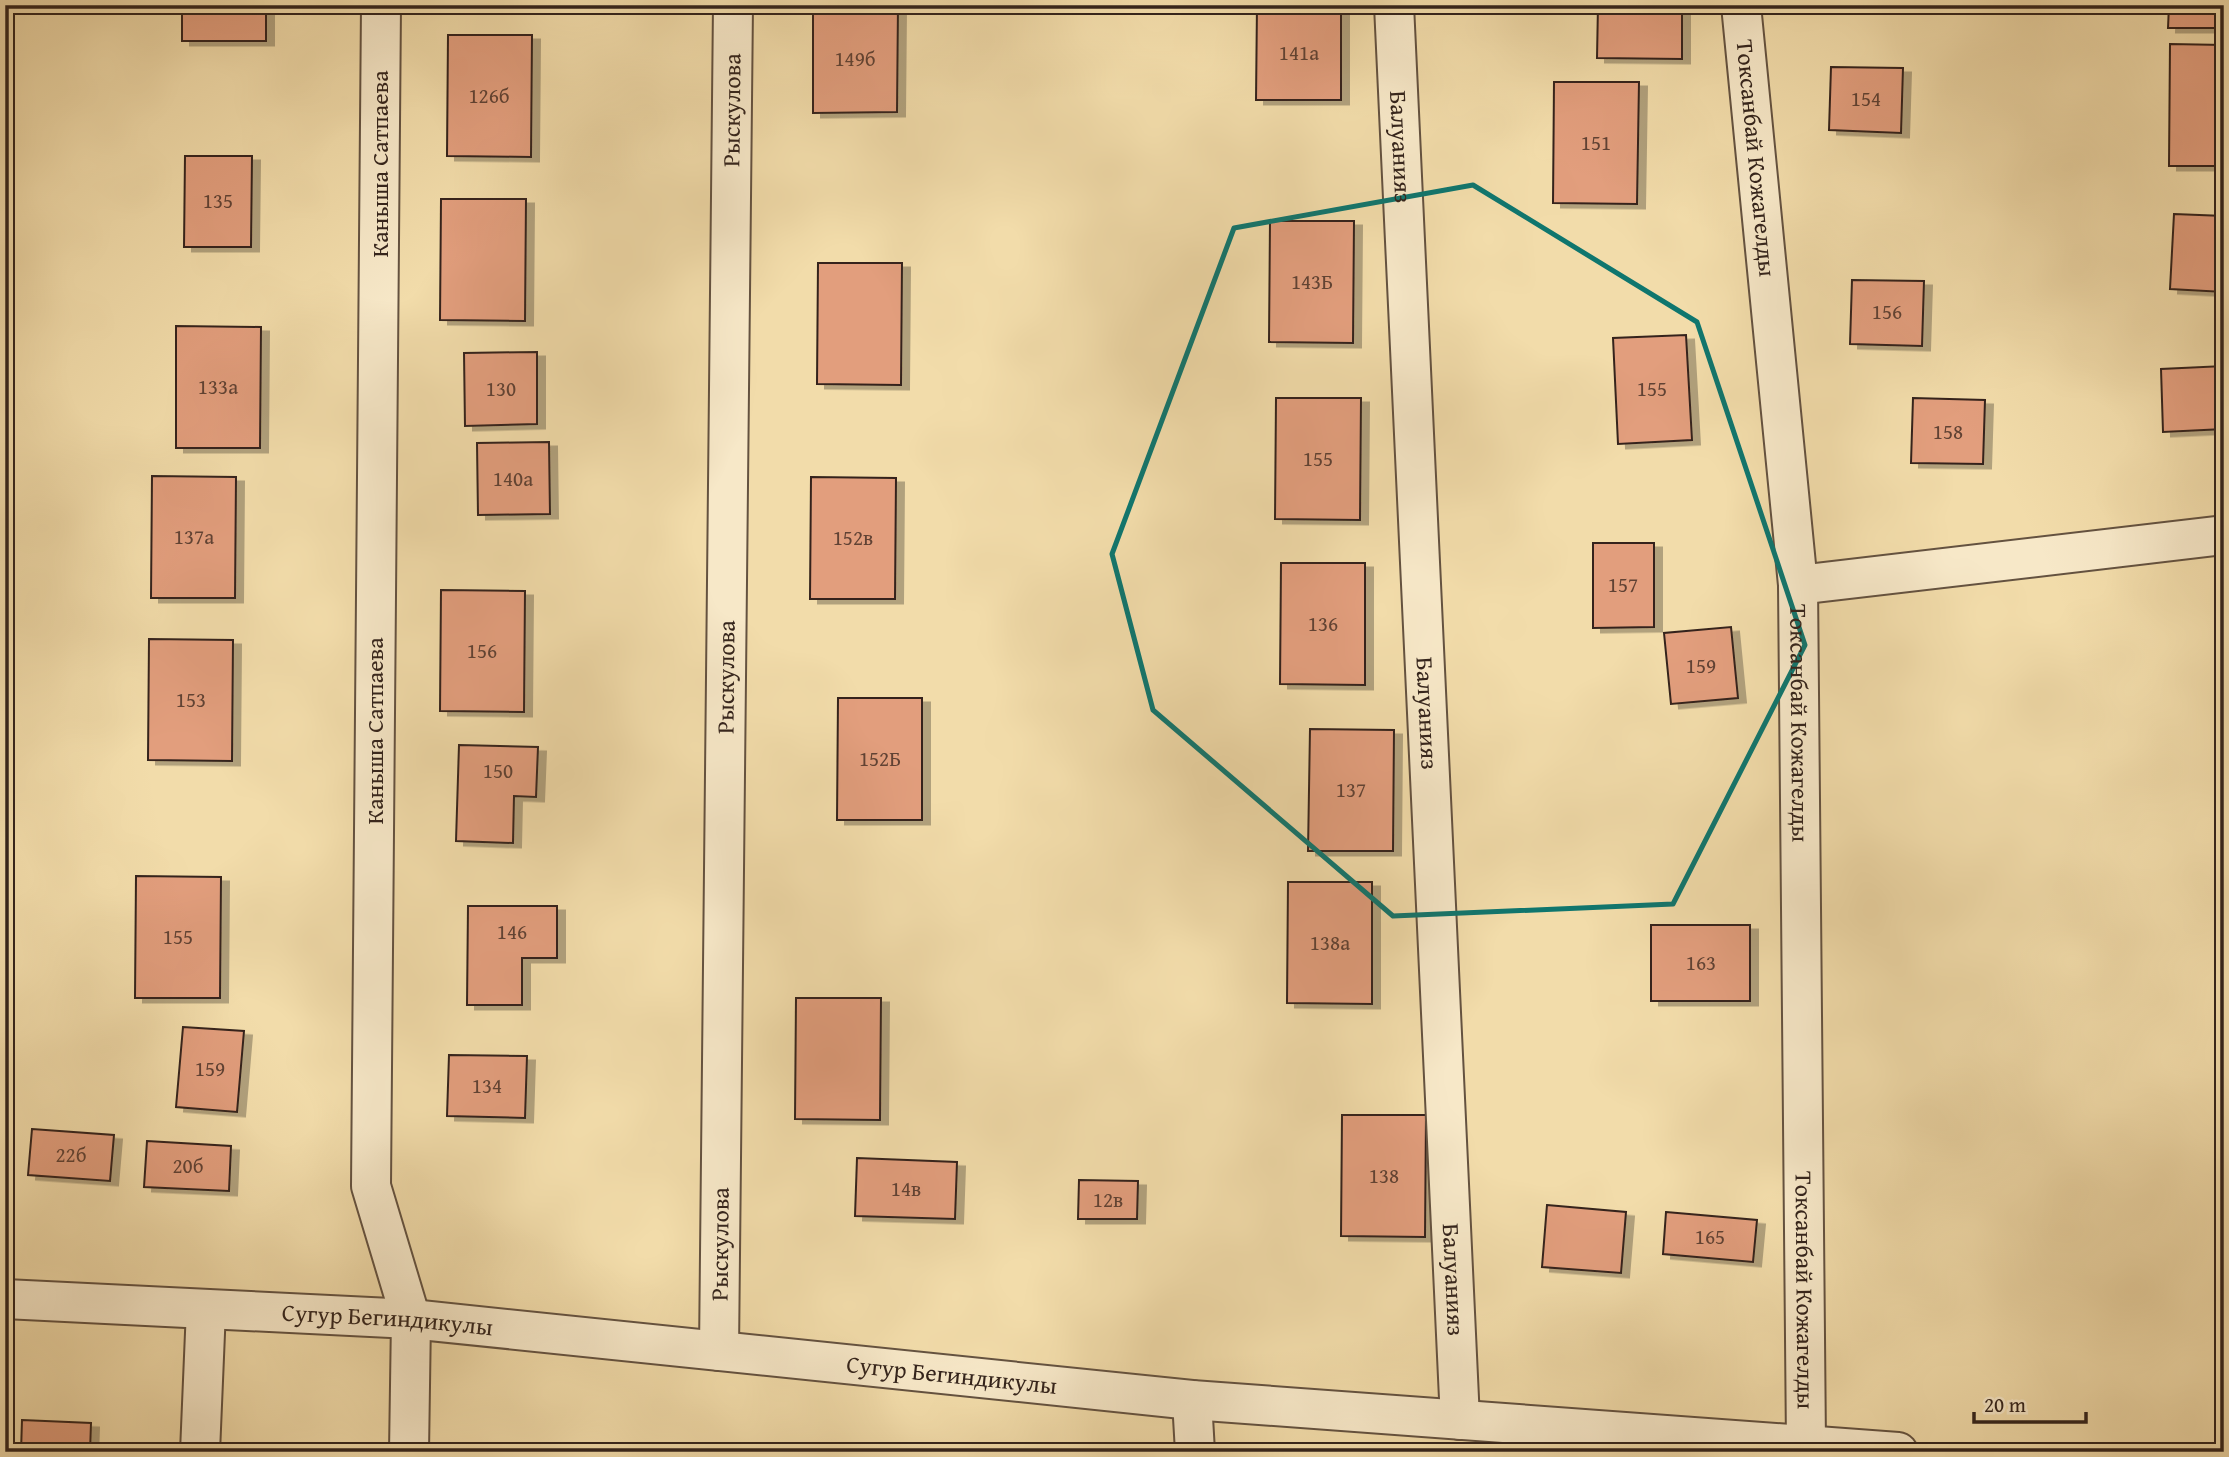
<svg xmlns="http://www.w3.org/2000/svg" width="2229" height="1457" font-family="'Gentium Book Plus',serif">
<style>
.building{fill:#e29e7d;stroke:#34241c;stroke-width:2;filter:url(#shadow)}
.lines{fill:none;stroke-linecap:round;stroke-linejoin:round}
.minor-casing{stroke:#645240;stroke-width:42}
.minor{stroke:#f7e8c8;stroke-width:38}
.marked{fill:none;stroke:#0f766e;stroke-width:5;stroke-linejoin:round}
.labels{text-anchor:middle;stroke-width:5;stroke-linejoin:round;paint-order:stroke}
.number-label{font-size:21px;fill:#604234}
.street-label{font-size:24px;fill:#34241c;stroke:#f7e8c8}
</style>
<defs>
<filter id="shadow"><feDropShadow dx="8" dy="4.5" stdDeviation="0" flood-color="#0004"/></filter>
</defs>
<rect width="100%" height="100%" fill="#f2dcaa"/>
<filter id="stains"><feTurbulence type="fractalNoise" baseFrequency=".00286" numOctaves="4"/><feColorMatrix values="0 0 0 0 .2 0 0 0 0 .09 0 0 0 0 .02 0 0 0 .5 -.17"/></filter>
<radialGradient id="worn" r=".72"><stop offset=".6" stop-color="#630" stop-opacity="0"/><stop offset="1" stop-color="#630" stop-opacity=".3"/></radialGradient>
<!-- building -->
<g class="building">
<rect x="182" y="5" width="84" height="36"/>
<path d="M813,5H898L897,112L813,113Z"/>
<path d="M1257,5H1341V100H1256Z"/>
<path d="M1598,5H1682V59L1597,58Z"/>
<path d="M2169,5H2224V28H2168Z"/>
<path d="M448,35H532L531,157L447,156Z"/>
<path d="M2170,44L2224,45V166H2169Z"/>
<path d="M1831,67L1903,68L1901,133L1829,130Z"/>
<path d="M1554,82H1639L1637,204L1553,203Z"/>
<path d="M185,156H252L251,247H184Z"/>
<path d="M441,199H526L525,321L440,320Z"/>
<path d="M2174,214L2224,216V292L2170,289Z"/>
<path d="M1270,221H1354L1353,343L1269,342Z"/>
<path d="M818,263H902L901,385L817,384Z"/>
<path d="M1852,280L1924,281L1922,346L1850,344Z"/>
<path d="M176,326L261,327L260,448H176Z"/>
<path d="M1686,335L1692,440L1618,444L1613,338Z"/>
<path d="M537,352V424L465,426L464,353Z"/>
<path d="M2224,366V429L2163,432L2161,369Z"/>
<path d="M1276,398H1361L1360,520L1275,519Z"/>
<path d="M1913,398L1985,400L1983,464L1911,463Z"/>
<path d="M549,442L550,514L478,515L477,443Z"/>
<path d="M152,476L236,477L235,598H151Z"/>
<path d="M811,477L896,478L895,599H810Z"/>
<path d="M1593,543H1654V627L1593,628Z"/>
<path d="M1281,563H1365V685L1280,684Z"/>
<path d="M441,590L525,591L524,712L440,711Z"/>
<path d="M1731,627L1738,698L1671,704L1664,633Z"/>
<path d="M149,639L233,640L232,761L148,760Z"/>
<path d="M838,698H922V820H837Z"/>
<path d="M1310,729L1394,730L1393,851H1308Z"/>
<path d="M459,745L538,747L536,797L514,796L513,843L456,841Z"/>
<path d="M136,876L221,877L220,998H135Z"/>
<path d="M1288,882H1372V1004L1287,1003Z"/>
<path d="M468,906H557V958H522V1005H467Z"/>
<rect x="1651" y="925" width="99" height="76"/>
<path d="M796,998H881L880,1120L795,1119Z"/>
<path d="M183,1027L244,1031L237,1112L176,1107Z"/>
<path d="M449,1055L527,1056L525,1118L447,1116Z"/>
<path d="M1342,1115H1426L1425,1237L1341,1236Z"/>
<path d="M32,1129L114,1135L110,1181L28,1175Z"/>
<path d="M147,1141L231,1146L229,1191L144,1187Z"/>
<path d="M857,1158L957,1162L955,1219L855,1216Z"/>
<path d="M1079,1180L1138,1181L1137,1219H1078Z"/>
<path d="M1547,1205L1626,1212L1621,1273L1542,1267Z"/>
<path d="M1666,1212L1757,1220L1753,1262L1663,1254Z"/>
<path d="M22,1420L91,1423L90,1452H21Z"/>
</g>
<g class="lines">
<!-- minor casing -->
<g class="minor-casing">
<g id="minor">
<path d="M381,5L371,1186L411,1319L409,1452"/>
<path id="s1" d="M1394,5L1460,1420"/>
<path id="s2" d="M1741,5L1798,585L1806,1445"/>
<path d="M1798,585L2224,535"/>
<path id="s3" d="M5,1299L411,1319L1192,1400L1898,1452"/>
<path id="s4" d="M719,1351L733,5"/>
<path d="M1192,1400L1195,1452"/>
<path d="M200,1452L206,1309"/>
</g>
</g>
<!-- minor -->
<use href="#minor" class="minor"/>
</g>
<!-- marked area -->
<path class="marked" d="M1473,185L1697,322L1805,645L1673,904L1393,916L1153,710L1112,554L1234,228Z"/>
<g class="labels">
<!-- number labels -->
<g class="number-label">
<text x="1299" y="60">141а</text>
<text x="855" y="66">149б</text>
<text x="489" y="103">126б</text>
<text x="1866" y="106">154</text>
<text x="1596" y="150">151</text>
<text x="218" y="208">135</text>
<text x="1312" y="289">143Б</text>
<text x="1887" y="319">156</text>
<text x="218" y="394">133а</text>
<text x="501" y="396">130</text>
<text x="1652" y="396">155</text>
<text x="1948" y="439">158</text>
<text x="1318" y="466">155</text>
<text x="513" y="486">140а</text>
<text x="194" y="544">137а</text>
<text x="853" y="545">152в</text>
<text x="1623" y="592">157</text>
<text x="1323" y="631">136</text>
<text x="482" y="658">156</text>
<text x="1701" y="673">159</text>
<text x="191" y="707">153</text>
<text x="880" y="766">152Б</text>
<text x="498" y="778">150</text>
<text x="1351" y="797">137</text>
<text x="512" y="939">146</text>
<text x="178" y="944">155</text>
<text x="1330" y="950">138а</text>
<text x="1701" y="970">163</text>
<text x="210" y="1076">159</text>
<text x="487" y="1093">134</text>
<text x="71" y="1162">22б</text>
<text x="188" y="1173">20б</text>
<text x="1384" y="1183">138</text>
<text x="906" y="1196">14в</text>
<text x="1108" y="1207">12в</text>
<text x="1710" y="1244">165</text>
</g>
<!-- street labels -->
<g class="street-label">
<text dy="8" stroke="none"><textPath href="#s4" startOffset="1241">Рыскулова</textPath></text>
<text dy="8" stroke="none"><textPath href="#s1" startOffset="142">Балуанияз</textPath></text>
<text dy="8" stroke="none"><textPath href="#s2" startOffset="154">Токсанбай Кожагелды</textPath></text>
<text transform="translate(380 164) rotate(-90)" y="8">Каныша Сатпаева</text>
<text dy="8" stroke="none"><textPath href="#s4" startOffset="674">Рыскулова</textPath></text>
<text dy="8" stroke="none"><textPath href="#s1" startOffset="709">Балуанияз</textPath></text>
<text dy="8" stroke="none"><textPath href="#s2" startOffset="721">Токсанбай Кожагелды</textPath></text>
<text transform="translate(375 731) rotate(-90)" y="8">Каныша Сатпаева</text>
<text dy="8" stroke="none"><textPath href="#s4" startOffset="107">Рыскулова</textPath></text>
<text dy="8" stroke="none"><textPath href="#s1" startOffset="1276">Балуанияз</textPath></text>
<text dy="8" stroke="none"><textPath href="#s2" startOffset="1288">Токсанбай Кожагелды</textPath></text>
<text dy="8" stroke="none"><textPath href="#s3" startOffset="383">Сугур Бегиндикулы</textPath></text>
<text dy="8" stroke="none"><textPath href="#s3" startOffset="950">Сугур Бегиндикулы</textPath></text>
</g>
</g>
<!-- margin -->
<rect width="2229" height="1457" fill="none" stroke="#f2dcaa" stroke-width="28"/>
<rect x="7" y="7" width="2215" height="1443" fill="none" stroke="#34241c" stroke-width="3.5"/>
<rect x="14" y="14" width="2201" height="1429" fill="none" stroke="#34241c" stroke-width="2"/>
<!-- scale -->
<path d="M1974 1412v10h112v-10" fill="none" stroke="#34241c" stroke-width="3.5"/>
<text x="1984" y="1412" font-size="21" fill="#34241c" stroke="#f7e8c8" stroke-width="5" paint-order="stroke">20 m</text>
<rect width="100%" height="100%" filter="url(#stains)"/>
<rect width="100%" height="100%" fill="url(#worn)"/>
</svg>
